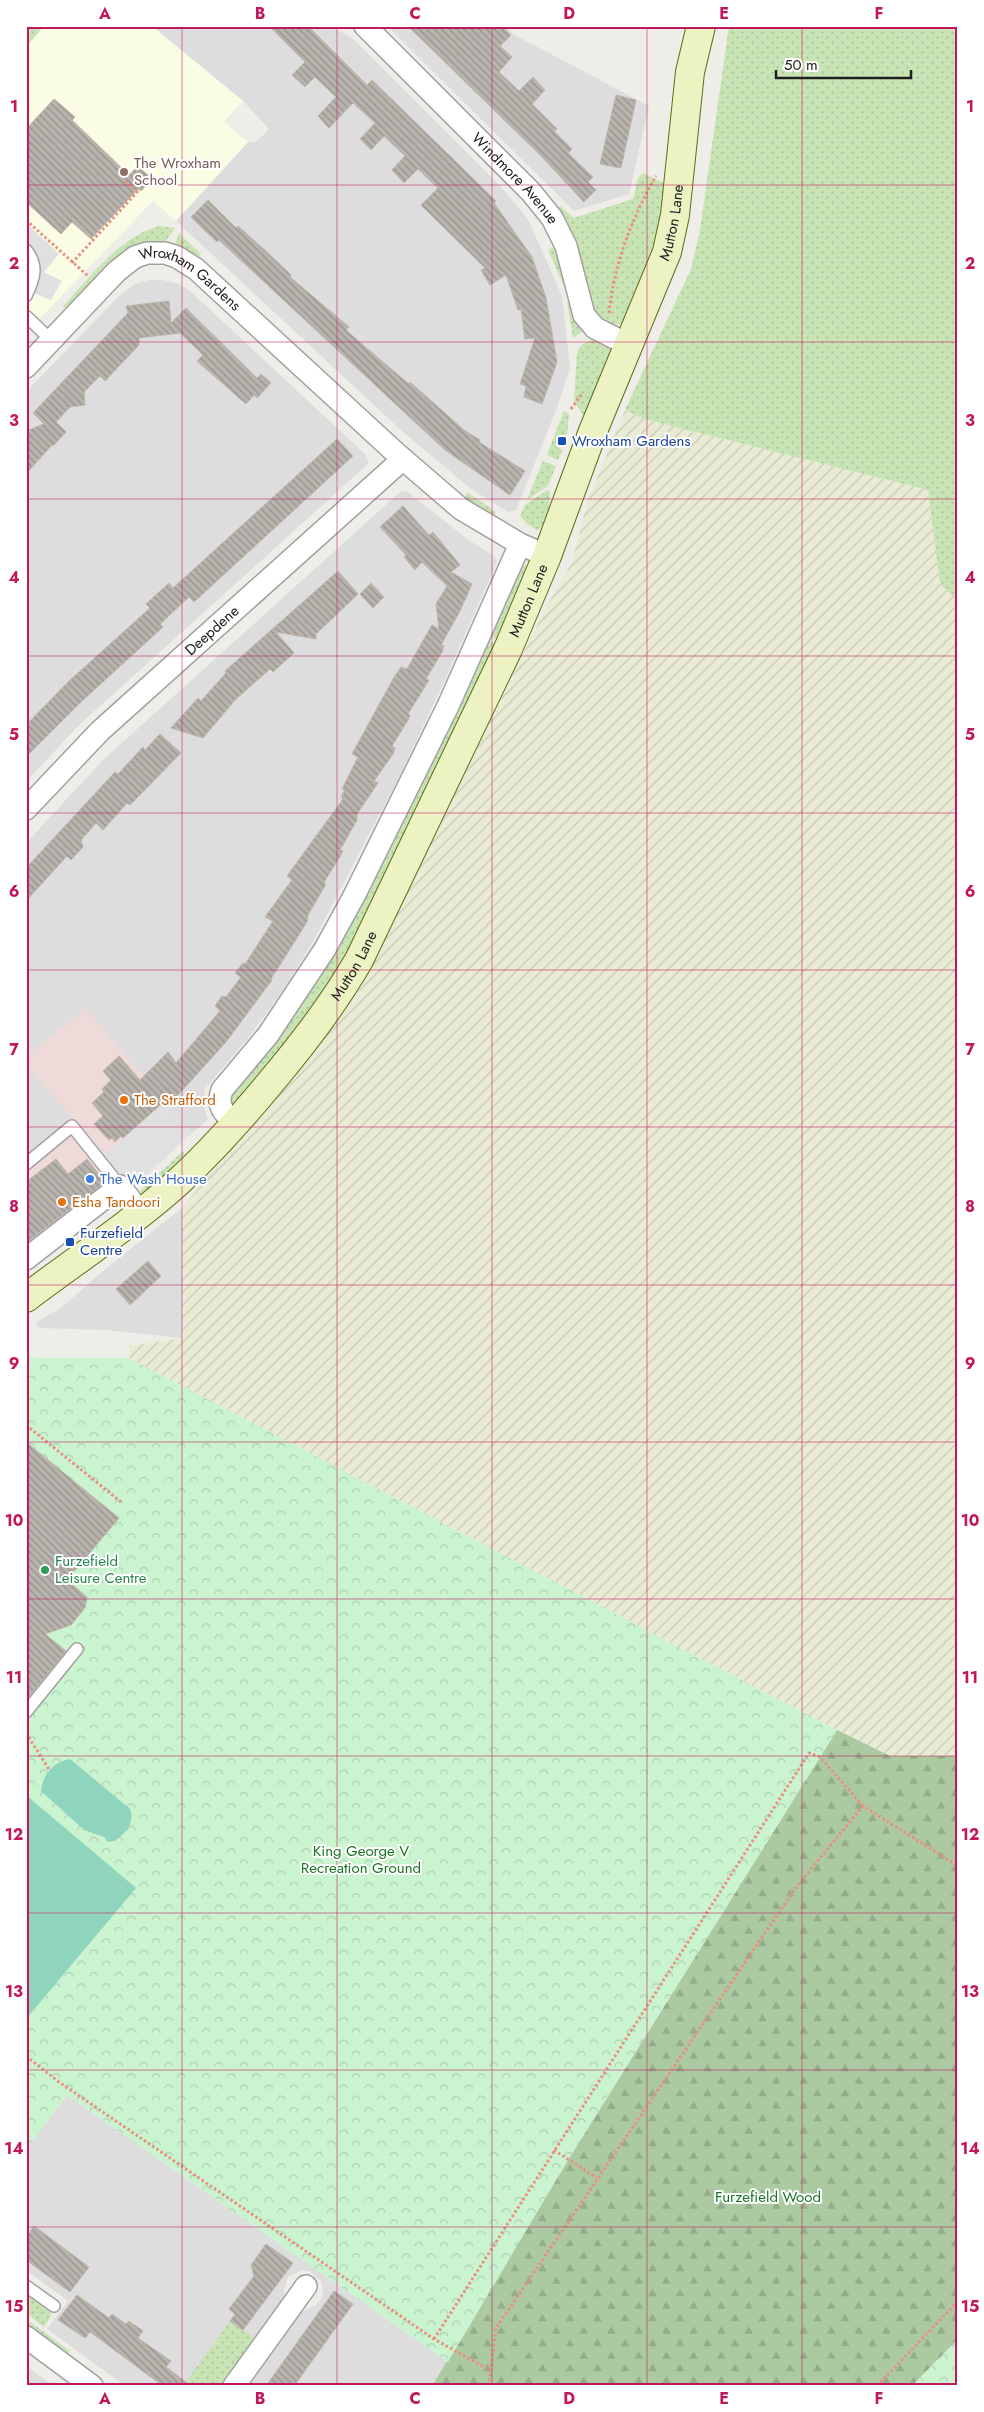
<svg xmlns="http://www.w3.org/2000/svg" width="984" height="2412" font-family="Jost,sans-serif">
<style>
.residential{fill:#dedddd}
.commercial{fill:#eedbd9}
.education{fill:#fafce4}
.farmland{fill:url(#farmland-furrows)}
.grass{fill:url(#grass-dots)}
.forest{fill:url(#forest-firs)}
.park{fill:url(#park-crowns)}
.pitch{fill:#8fd5bd}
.parking{fill:#e0e0e0}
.building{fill:url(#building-back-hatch);stroke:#bfb5ab}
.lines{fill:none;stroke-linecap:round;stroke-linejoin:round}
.service-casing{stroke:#a1a1a1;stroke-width:14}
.minor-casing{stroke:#a1a1a1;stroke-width:24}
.secondary-casing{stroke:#5d6b12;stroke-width:30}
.path{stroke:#ea8f7e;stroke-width:3;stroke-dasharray:2.5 2.5;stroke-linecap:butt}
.service{stroke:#fff;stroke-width:11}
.minor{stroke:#fff;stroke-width:21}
.secondary{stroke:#edf2c2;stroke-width:28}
.grid{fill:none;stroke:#c2185b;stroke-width:1;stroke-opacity:0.55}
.education-dot{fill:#8d6e63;stroke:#fff;stroke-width:2}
.transit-dot{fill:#1a4fb4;stroke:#fff;stroke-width:2}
.food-dot{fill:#e8710a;stroke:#fff;stroke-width:2}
.shop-dot{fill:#3f7fe0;stroke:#fff;stroke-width:2}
.leisure-dot{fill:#2e9e5b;stroke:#fff;stroke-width:2}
.labels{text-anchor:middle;stroke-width:4;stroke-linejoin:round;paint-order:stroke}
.education-label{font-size:15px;fill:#785e54;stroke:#fff;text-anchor:start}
.street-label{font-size:15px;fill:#202020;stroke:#fff}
.transit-label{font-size:15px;fill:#164399;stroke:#fff;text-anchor:start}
.food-label{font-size:15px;fill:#c56008;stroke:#fff;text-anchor:start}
.shop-label{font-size:15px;fill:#366cbe;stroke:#fff;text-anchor:start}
.leisure-label{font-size:15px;fill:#27864d;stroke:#fff;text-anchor:start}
.park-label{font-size:15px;fill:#197325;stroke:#fff}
.neatline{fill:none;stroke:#c2185b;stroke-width:2}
.grid-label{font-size:16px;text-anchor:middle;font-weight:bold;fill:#c2185b}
</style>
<defs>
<pattern id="farmland-furrows" width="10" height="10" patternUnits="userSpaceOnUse" patternTransform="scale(1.25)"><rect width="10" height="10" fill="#e9ebd5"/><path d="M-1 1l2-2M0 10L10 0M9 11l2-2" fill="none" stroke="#c8c9b7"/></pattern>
<pattern id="grass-dots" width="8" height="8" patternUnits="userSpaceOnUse" patternTransform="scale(1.25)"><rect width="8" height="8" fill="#c8e3b4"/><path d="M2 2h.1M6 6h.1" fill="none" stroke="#acc29a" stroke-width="1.8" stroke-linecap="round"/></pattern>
<pattern id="forest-firs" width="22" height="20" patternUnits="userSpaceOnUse" patternTransform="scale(1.25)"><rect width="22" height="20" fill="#abcaa1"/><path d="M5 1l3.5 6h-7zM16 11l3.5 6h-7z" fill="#93ad8a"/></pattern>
<pattern id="park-crowns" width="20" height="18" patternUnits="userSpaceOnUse" patternTransform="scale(1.25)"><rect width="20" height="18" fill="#caf3d0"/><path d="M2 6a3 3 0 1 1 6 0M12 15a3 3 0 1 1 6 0" fill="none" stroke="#add0b2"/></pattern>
<pattern id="building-back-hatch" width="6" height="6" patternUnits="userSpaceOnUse" patternTransform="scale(1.25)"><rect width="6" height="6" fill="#b8b3ad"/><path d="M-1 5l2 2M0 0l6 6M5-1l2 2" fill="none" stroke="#95918c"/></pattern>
</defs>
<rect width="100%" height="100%" fill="#efede7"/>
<!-- residential -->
<g class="residential">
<path d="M152,26H330L352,38L502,188L528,219L562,296L570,368L557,408L516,510L508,512L470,488L402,431L176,221L248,142H256L269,129L243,101Z"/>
<path d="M387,26H506L513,34L649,106L629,194L574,211Z"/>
<path d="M149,280H163L179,284L189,290L366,455L369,463L78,726L26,782V392L120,295L135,284Z"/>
<path d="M404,491L408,492L467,539L494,556L497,562L445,680L399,777L314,940L283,990L249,1037L205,1089L203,1104L208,1119L192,1133L85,1009L26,1058V843L104,759L400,492Z"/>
<path d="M26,1064L72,1118L26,1155Z"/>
<path d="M182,1208V1338L106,1330L40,1328L35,1323L61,1308L103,1271Z"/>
<path d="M67,2095L448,2362L432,2386H248L301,2312L316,2305L321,2299L323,2291L321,2281L309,2271H300L288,2277L284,2290V2299L222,2386H125L47,2329L68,2301L26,2270V2149Z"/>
<path d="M26,2366L54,2386H26Z"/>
</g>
<!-- commercial -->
<path class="commercial" d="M85,1008L165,1101L105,1156L120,1173L26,1247V1155L72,1118L26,1064V1058Z"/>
<!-- education -->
<path class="education" d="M26,26H152L243,101L224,122L248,142L176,221L153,201L26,333Z"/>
<!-- farmland -->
<path class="farmland" d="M625,410L644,419L928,490L940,584L958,601V1756H890L837,1730L129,1358V1346L182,1338V1208L358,993L544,611L572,562L588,500Z"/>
<!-- grass -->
<g class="grass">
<path d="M26,26H44L26,47Z"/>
<path d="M729,26H958V601L940,584L928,490L644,419L625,410L691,269L700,230Z"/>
<path d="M643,173L666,184L662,233L626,322C612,328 605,323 595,313L555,212L560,206L574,218L633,199L638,178Z"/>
<path d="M159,226L175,228L164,243L68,311L63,306C91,277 119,237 159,226Z"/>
<path d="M179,233L201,254L197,259L175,245Z"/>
<path d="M558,245L569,285L564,286L548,250Z"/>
<path d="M567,301H571L583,327V331L573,338Z"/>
<path d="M597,339L610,348L612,354L588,416L583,415L574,401L577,354C579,343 587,342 597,339Z"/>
<path d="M564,411L569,414L567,435H562L557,447L563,450L558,460L547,455Z"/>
<path d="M543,461L556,466L548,486L527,500Z"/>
<path d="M547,490L550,492L549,512L544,525L537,530L527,524L520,516L525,505Z"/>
<path d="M467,492L496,512L494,516L491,517L464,499Z"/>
<path d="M522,565L529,566L501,642L488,635Z"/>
<path d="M486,640L499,646L450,751L324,999L234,1106L230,1105L231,1091L270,1045Z"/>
<path d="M183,1151L185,1158L150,1191L138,1193Z"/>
<path d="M26,2294L51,2313V2316L44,2327L26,2313Z"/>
<path d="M26,2319L70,2351L67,2355L26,2325Z"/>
<path d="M230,2321L256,2339L222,2386H191L186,2382Z"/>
</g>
<!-- forest -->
<path class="forest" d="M837,1730L890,1756H958V2339L912,2386H432L568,2160Z"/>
<!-- park -->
<g class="park">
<path d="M26,1354L36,1358H129L837,1730L568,2160L448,2362L67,2095L26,2149Z"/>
<path d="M958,2339V2386H912Z"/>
</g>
<!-- pitch -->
<g class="pitch">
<path d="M70,1759L130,1809C135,1823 126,1834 114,1841L108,1842L104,1837L84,1830L41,1791C43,1774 53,1762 70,1759Z"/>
<path d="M26,1795L136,1888L26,2019Z"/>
</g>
<!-- parking -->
<g class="parking">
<path d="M26,223L59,254L44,272L62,281L51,300L33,293L26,310V280L30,269L26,261Z"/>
<path d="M165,1101L192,1133L133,1188L105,1156Z"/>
</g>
<!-- building -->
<g class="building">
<path d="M269,26H308L367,85L372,80L496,201L494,203L532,257L546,298L557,362L542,404L524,397L526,386L520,384L535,338L525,339L521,309L518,310L506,275L490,285L481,270L485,268L421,205L438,188L418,169L404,183L392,170L405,156L384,136L371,150L360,139L375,123L353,103L329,128L318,116L336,97L315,77L305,87L292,75L305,62Z"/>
<path d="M408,26H501L511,35L500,46L512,57L499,72L519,91L533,77L545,90L532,104L557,129L554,131L572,149L568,153L593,177L588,182L596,190L584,202L540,155Z"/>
<path d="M616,95L636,100L621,168L600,164Z"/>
<path d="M54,99L75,117L72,120L129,175L138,166L152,179L141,191L138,189L91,239L72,222L61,234L26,202V129Z"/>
<path d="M208,200L236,228L238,226L267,252L291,275L290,277L349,327L346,330L377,357L409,384L410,382L464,430L480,440L479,442L525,471L510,495L445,450L219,240L217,242L203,229L191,217Z"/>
<path d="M169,301L171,323L186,308L257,378L261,374L271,383L257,398L254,395L246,404L197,361L203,355L180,333L139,338V345L105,381L100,376L84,392L85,405L70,407L56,422L66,432L53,446L52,445L26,474V431L44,424L33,413L128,313L126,306Z"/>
<path d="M337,439L353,456L194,602L189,597L173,612L160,624L163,627L81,702L26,757V725L68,682L150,608L146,604L169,583L173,588Z"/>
<path d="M403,506L429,535L433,532L460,565L451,572L472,584L460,611L441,645L444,646L442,652L426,679L429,680L408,714L410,715L408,720L392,746L395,748L393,754L374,781L378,783L357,814V820L340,850L343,851L340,857L324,882L326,884L308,915L307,922L271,979L272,980L226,1042L179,1094L169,1103L166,1100L123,1138L121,1136L115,1142L112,1138L109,1140L94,1124L103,1116L92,1103L104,1092L102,1089L111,1080L103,1071L119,1056L140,1080L168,1052L176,1063L220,1011L215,1006L222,996L226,997L241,977L235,973L243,963L245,964L273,921L265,917L292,880L287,876L343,799L341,797L345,790L342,789L358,757L352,754L393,679L401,667L407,669L432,625L439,629L436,604L447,586L422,562L415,570L404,557L406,555L380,527Z"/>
<path d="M338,571L358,594L316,634V639L276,632L294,653L273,672L270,669L235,700L203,738L171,728L198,698L201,701L226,673L225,671Z"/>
<path d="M371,583L384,597L373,608L360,594Z"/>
<path d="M160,734L181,753L130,805L127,803L103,830L96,823L81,840L83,847L71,860L67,856L26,901V868L115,772L118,774L143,747L145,750Z"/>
<path d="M56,1159L68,1174L87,1159L105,1182L26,1243V1182Z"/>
<path d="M148,1261L161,1276L130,1305L116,1289Z"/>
<path d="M26,1442L119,1518L67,1580L87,1597L85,1608L71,1625L45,1634L66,1651L26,1700Z"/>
<path d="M34,2226L89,2267L70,2292L26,2260V2237Z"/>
<path d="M266,2244L293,2263L243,2330L230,2321L235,2314L229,2309L254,2276L251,2265Z"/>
<path d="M334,2291L353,2304L294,2386H266Z"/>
<path d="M77,2295L109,2318L112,2314L126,2324L129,2321L143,2331L138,2338L171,2361L166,2367L191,2386H163L90,2332L85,2338L58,2320Z"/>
</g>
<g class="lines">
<!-- service casing -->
<g class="service-casing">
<g id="service">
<path d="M26,250C39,266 34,279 26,296"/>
<path d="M26,316L51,340"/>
<path d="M26,1164L72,1126L120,1186"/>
<path d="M26,1712L77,1649"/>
<path d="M26,2286L54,2306"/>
</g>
</g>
<!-- minor casing -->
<g class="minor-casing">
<g id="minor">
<path id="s1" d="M365,26L531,192L552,218L566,246L584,315L595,328L629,345"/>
<path id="s2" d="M26,367L117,271L135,257L147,253H165L177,257L196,269L396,453L461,509L520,544L547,556"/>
<path id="s3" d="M26,809L100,731L403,459"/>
<path d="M236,1124C224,1113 216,1107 222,1090L268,1035L325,949L354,896L448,706L520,544"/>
<path d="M26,1259L120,1186L140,1212"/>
<path d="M26,2337L92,2386"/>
<path d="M234,2386L306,2286"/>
</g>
</g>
<!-- secondary casing -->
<g class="secondary-casing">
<g id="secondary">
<path id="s4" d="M26,1298C76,1260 130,1225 177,1183C211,1152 241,1118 270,1083C303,1044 333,1005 359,960L508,649L547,556L593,431L667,252L675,215L690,72L701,26"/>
</g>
</g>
<!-- path -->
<g class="path">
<path d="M26,220L88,276"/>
<path d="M72,263L137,192L125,181"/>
<path d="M609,313C614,265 632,217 656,176"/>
<path d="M571,409L582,394"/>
<path d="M26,1425L121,1502"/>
<path d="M26,1733L50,1771"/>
<path d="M26,2056L59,2082L434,2339L491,2371"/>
<path d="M554,2150L597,2178"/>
<path d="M434,2339L809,1753L820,1757L863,1806"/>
<path d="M489,2386L496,2328L797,1886L863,1806L958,1866"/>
<path d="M877,2386L958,2301"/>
</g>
<!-- service -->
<use href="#service" class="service"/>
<!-- minor -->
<use href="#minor" class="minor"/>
<!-- secondary -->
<use href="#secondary" class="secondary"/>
</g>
<!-- grid -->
<path class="grid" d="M182,26V2386M337,26V2386M492,26V2386M647,26V2386M802,26V2386M26,185H958M26,342H958M26,499H958M26,656H958M26,813H958M26,970H958M26,1127H958M26,1285H958M26,1442H958M26,1599H958M26,1756H958M26,1913H958M26,2070H958M26,2227H958"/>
<!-- markers -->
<circle class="education-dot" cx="124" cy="172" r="5"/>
<g class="transit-dot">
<rect x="557" y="436" width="10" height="10" rx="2.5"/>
<rect x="65" y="1237" width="10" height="10" rx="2.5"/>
</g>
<g class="food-dot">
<circle cx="124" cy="1100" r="5"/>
<circle cx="62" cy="1202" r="5"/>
</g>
<circle class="shop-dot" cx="90" cy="1179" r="5"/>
<circle class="leisure-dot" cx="45" cy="1570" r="5"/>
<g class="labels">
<!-- education labels -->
<g class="education-label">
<text x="134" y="168">The Wroxham<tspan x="134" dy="17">School</tspan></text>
</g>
<!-- street labels -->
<g class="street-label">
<text dy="5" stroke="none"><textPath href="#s1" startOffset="214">Windmore Avenue</textPath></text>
<text dy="5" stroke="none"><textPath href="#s4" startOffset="1281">Mutton Lane</textPath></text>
<text dy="5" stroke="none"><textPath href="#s2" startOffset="219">Wroxham Gardens</textPath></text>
<text dy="5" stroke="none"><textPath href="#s4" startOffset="876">Mutton Lane</textPath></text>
<text dy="5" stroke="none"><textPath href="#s3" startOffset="258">Deepdene</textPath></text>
<text dy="5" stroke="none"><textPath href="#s4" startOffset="471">Mutton Lane</textPath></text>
</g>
<!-- transit labels -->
<g class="transit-label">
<text x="572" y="446">Wroxham Gardens</text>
<text x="80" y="1238">Furzefield<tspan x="80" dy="17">Centre</tspan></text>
</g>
<!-- food labels -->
<g class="food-label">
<text x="134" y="1105">The Strafford</text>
<text x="72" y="1207">Esha Tandoori</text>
</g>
<!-- shop labels -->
<g class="shop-label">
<text x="100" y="1184">The Wash House</text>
</g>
<!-- leisure labels -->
<g class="leisure-label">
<text x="55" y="1566">Furzefield<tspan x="55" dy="17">Leisure Centre</tspan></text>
</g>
<!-- park labels -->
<g class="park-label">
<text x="361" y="1856">King George V<tspan x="361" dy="17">Recreation Ground</tspan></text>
<text x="768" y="2202">Furzefield Wood</text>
</g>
</g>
<!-- border -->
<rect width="984" height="2412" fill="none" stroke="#ffffff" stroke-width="55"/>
<!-- scale -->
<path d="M776 70v8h135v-8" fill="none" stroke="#202020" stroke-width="2.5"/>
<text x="784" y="70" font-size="15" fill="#202020" stroke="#ffffff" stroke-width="4" paint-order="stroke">50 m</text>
<rect x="28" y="28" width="928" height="2356" class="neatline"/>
<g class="grid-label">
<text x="105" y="19">A</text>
<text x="260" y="19">B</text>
<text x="415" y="19">C</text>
<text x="569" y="19">D</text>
<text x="724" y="19">E</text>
<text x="879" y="19">F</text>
<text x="14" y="112">1</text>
<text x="970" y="112">1</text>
<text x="14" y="269">2</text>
<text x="970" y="269">2</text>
<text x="14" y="426">3</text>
<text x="970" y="426">3</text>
<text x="14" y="583">4</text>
<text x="970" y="583">4</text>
<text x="14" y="740">5</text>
<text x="970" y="740">5</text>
<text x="14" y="897">6</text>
<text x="970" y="897">6</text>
<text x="14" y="1055">7</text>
<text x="970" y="1055">7</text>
<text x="14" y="1212">8</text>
<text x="970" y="1212">8</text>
<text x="14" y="1369">9</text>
<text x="970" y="1369">9</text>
<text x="14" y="1526">10</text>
<text x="970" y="1526">10</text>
<text x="14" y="1683">11</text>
<text x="970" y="1683">11</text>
<text x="14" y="1840">12</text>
<text x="970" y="1840">12</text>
<text x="14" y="1997">13</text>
<text x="970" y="1997">13</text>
<text x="14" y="2154">14</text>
<text x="970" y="2154">14</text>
<text x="14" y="2312">15</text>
<text x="970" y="2312">15</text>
<text x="105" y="2404">A</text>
<text x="260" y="2404">B</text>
<text x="415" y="2404">C</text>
<text x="569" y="2404">D</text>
<text x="724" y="2404">E</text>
<text x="879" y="2404">F</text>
</g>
</svg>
